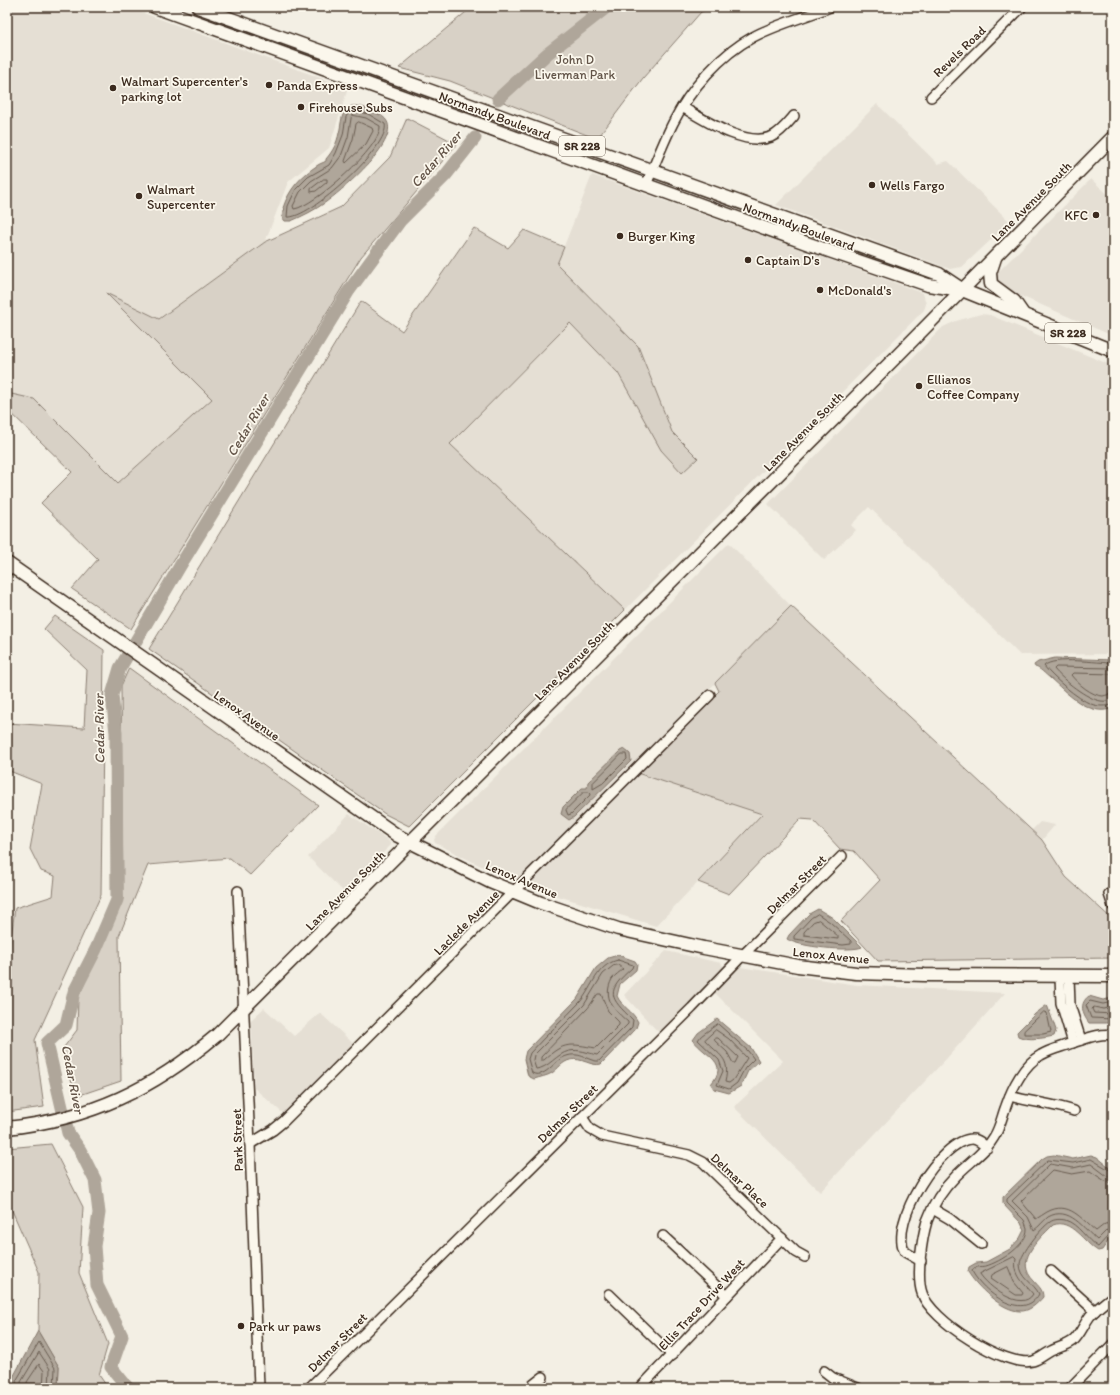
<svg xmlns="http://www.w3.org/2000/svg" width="1120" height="1395" font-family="Itim,sans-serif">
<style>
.built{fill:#e5dfd4}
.green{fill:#d8d1c6;stroke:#8a7e72}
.water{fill:#afa69a;stroke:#817468}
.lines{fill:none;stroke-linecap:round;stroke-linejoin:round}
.shore{stroke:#695c50;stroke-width:1}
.river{stroke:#afa69a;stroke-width:13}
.minor-casing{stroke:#3b2a1e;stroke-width:12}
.major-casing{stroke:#3b2a1e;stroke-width:15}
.minor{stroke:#fbf7ec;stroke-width:9}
.major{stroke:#fbf7ec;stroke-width:12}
.poi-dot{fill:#3b2a1e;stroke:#fbf7ec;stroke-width:1.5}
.labels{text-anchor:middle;stroke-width:3.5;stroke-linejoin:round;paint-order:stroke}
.shield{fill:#fbf7ec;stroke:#75685c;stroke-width:1}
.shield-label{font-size:12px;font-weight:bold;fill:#3b2a1e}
.street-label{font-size:13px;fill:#3b2a1e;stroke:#fbf7ec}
.park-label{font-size:13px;fill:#625448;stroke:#fbf7ec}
.poi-label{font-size:13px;fill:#3b2a1e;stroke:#fbf7ec;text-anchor:start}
.water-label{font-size:14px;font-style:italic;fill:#645549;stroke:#fbf7ec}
</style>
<rect width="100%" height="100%" fill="#f3efe4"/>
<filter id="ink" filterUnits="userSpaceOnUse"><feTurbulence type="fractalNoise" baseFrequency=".025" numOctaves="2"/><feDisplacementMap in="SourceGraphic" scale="8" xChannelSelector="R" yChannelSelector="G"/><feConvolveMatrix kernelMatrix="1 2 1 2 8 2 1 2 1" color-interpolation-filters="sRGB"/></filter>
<g filter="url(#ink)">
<!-- built -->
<g class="built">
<path d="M7,7H127L348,88L329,148L288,182L265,242L158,319L107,294L212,399L118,483L34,399L7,393Z"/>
<path d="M877,104L938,164L948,161L1010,222L962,267L950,269L776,205Z"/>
<path d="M592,175L923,293L926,304L924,310L625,610L450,444L570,323L618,373L661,450L682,472L698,458L672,432L638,346L557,264Z"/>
<path d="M1091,179L1113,199V336L998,286L996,274Z"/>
<path d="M981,314L990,315L1113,366V654L1020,655L869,507L851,525L856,530L824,560L768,504L943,327L956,321Z"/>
<path d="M729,543L791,606L761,637L518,882L485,868L435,843L434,840L436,836Z"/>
<path d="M637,773L762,814L656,926L532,888V880Z"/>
<path d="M349,814L388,840L391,845L344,892L308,857Z"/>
<path d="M1040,822L1055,825L1042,840L1032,830Z"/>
<path d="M666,951L721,963L723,966L722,972L660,1034L624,995Z"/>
<path d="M740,967L857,985L1005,993L947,1058L820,1192L734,1107L783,1061L714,992Z"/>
<path d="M264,1008L294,1036L320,1013L356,1046L286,1116L254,1088L251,1020Z"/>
</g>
<!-- green -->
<g class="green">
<path d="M472,7H713L701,12L643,78L597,139L450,81L399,68Z"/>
<path d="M407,118L457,144L361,257L131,629L72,589L98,559L41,503L72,472L7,409V393L34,399L118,483L212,399L106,293L159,319L265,242L341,207L390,157Z"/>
<path d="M474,228L508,248L524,230L564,247L557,264L638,346L672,432L698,458L682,473L661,450L618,373L570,323L450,444L625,610L409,826L385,814L149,649L361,301L402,331Z"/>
<path d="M791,606L1042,840L1066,877L1113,920V958L878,961L841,921L880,880L854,851L840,849L813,820L800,819L729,894L698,882L762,814L637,773L719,691L715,683Z"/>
<path d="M55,616L104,650L101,895L35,1040L44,1107L7,1112V968L15,908L53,896L55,876L41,871L30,849L42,784L7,770V723L84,728L87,670L44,629Z"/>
<path d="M129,668L318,805L250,875L230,858L148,865L119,936L121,1081L77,1096L61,1051L77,1030L78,998L123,899L121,686Z"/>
<path d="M51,1144L83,1207L79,1273L108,1344L99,1375L108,1388H58L59,1367L38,1331L39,1272L7,1199V1148Z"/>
</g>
<!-- water -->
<g class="water">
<path d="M352,106C362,105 371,111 380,115C413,132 341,191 326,202C315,210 303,216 291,221H285L282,217L283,211L285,210L283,208C289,189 301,176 318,165C321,163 323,163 326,161V159C333,151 337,143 339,133C342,123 340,110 352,106Z"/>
<path d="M1055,658L1113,660V708C1089,718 1066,692 1050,678C1045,674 1040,668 1035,667L1034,665L1038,662Z"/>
<path d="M624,749L630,754L631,761L574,817L569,820L561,814L563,807L582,788H587L588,782L620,751Z"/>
<path d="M818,909L833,918L862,947C851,952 798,947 787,939L789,935L809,914Z"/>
<path d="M618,955L635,961L637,964L636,970L620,984L617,996C622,1007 633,1011 638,1022L636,1028L601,1064C591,1067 582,1057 570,1060C562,1062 559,1068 552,1073C547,1076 540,1077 534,1079L528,1076L524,1059L526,1051L577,999L596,968L608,958Z"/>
<path d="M1089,996L1103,1000L1113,998V1023H1089C1082,1014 1079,1003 1089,996Z"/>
<path d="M1047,1005L1056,1030L1054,1036C1044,1038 1028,1041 1018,1036L1017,1032L1035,1014Z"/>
<path d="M717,1019L751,1048L759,1061L748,1071L741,1086L729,1093L714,1089L711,1084C730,1062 706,1057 693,1040L698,1033Z"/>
<path d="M1054,1155L1073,1159L1091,1155L1097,1157L1113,1170V1234L1102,1250L1098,1251C1084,1243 1071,1218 1053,1225C1037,1241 1014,1261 1034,1281C1038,1286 1043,1289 1043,1297C1038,1303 1029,1312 1020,1311C1002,1311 976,1286 968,1272L969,1267L976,1263L986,1262L1010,1249L1020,1238L1024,1230L1021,1223L1003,1204V1197L1042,1159L1047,1156Z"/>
<path d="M38,1331L59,1367L58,1388H13L11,1381Z"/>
</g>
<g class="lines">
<!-- shore -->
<g class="shore">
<path d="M353,110L368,114L385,124C391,146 309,220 287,217L288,206L296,189L308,177L329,165L336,153L343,135L346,117L349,112Z"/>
<path d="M352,115L366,118L380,126C383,146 313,207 294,209L293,206L300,192L311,181L332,168L341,156L348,137Z"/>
<path d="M359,122L372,128L373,131L366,144L346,163L345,161L353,139L356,124Z"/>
<path d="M324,179H327V182L316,191L311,192V189Z"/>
<path d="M1113,663C1098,663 1054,656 1044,666C1052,677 1078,699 1091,704C1099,707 1105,706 1113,705"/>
<path d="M1113,668L1056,667L1054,669C1063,680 1087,699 1101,701C1105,702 1109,700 1113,700"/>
<path d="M1113,674L1073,673L1071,675C1077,683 1092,696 1103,696C1107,695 1110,694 1113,694"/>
<path d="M622,754H626L627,759L603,783L593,789V783Z"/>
<path d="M584,792H589L590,795L571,814L568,815L566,810Z"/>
<path d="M818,914L830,922L851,941V944L843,945L794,939V936L811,918Z"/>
<path d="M819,920L838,936V939L804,935V932L813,922Z"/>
<path d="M618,960L633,965L632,968C605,992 609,997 633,1020L632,1027L599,1061C588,1062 579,1049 562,1058C553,1063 544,1079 532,1073L528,1059L530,1053C546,1035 564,1019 580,1002C593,987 596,965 618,960Z"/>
<path d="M618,965L623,969C620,972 615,975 612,979C602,998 614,1010 628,1022V1024L597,1055C588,1053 580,1049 569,1051C556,1054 549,1068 536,1069L533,1060L534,1055L584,1005L603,974L613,966Z"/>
<path d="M598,994H601L608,1011L619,1022V1025L596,1048C571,1044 564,1041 544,1060H541V1057L588,1008Z"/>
<path d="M1113,1002L1103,1004L1090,1001L1086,1005L1091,1018L1113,1019"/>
<path d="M1113,1007L1103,1009L1094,1007L1092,1009L1094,1013L1113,1014"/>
<path d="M1044,1012L1047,1013L1051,1032L1043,1034H1024V1031Z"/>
<path d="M718,1024L748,1051L754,1059L745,1068L737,1083L729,1089L717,1085L723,1071L719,1060L698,1040L701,1036Z"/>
<path d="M716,1030L729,1039L747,1058L733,1080L729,1083L725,1082C731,1057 719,1056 705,1040Z"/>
<path d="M715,1038H718L738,1057L735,1063H733L727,1052L715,1041Z"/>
<path d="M1113,1172L1091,1159L1073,1163L1048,1160L1007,1199V1203L1024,1220L1027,1228C1028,1245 1000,1262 986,1266C980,1267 975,1266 972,1271C982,1291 1023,1323 1039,1294C1034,1283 1020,1278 1020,1264C1021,1253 1041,1228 1050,1222C1054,1219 1060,1219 1065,1220C1079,1224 1086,1240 1098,1247L1109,1235L1113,1234"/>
<path d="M1113,1177L1107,1176L1091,1164L1073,1168L1050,1164L1012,1201L1028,1217L1034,1230C1039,1227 1043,1221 1048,1217C1069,1205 1084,1229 1097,1240L1107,1230L1113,1229"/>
<path d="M1113,1183L1105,1181L1090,1171L1072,1174L1053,1170L1021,1201L1036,1219C1040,1217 1043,1214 1047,1212C1069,1200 1081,1219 1096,1231L1105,1224L1113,1223"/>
<path d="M1014,1257L1016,1259C1013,1275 1024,1283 1033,1294C1022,1313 987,1286 980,1274Z"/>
<path d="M1008,1267L1014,1282L1023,1293L1022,1295H1016L991,1278L992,1275Z"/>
<path d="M17,1388L16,1381L39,1342L55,1368L54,1388"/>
<path d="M22,1388L21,1382L39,1352L50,1369L49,1388"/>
<path d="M28,1388L27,1382L39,1364L44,1371L43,1388"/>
</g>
<!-- river -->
<g class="river">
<path d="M498,99L547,54L607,7"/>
<path d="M128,1388L111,1367L122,1336L97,1285L94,1246L99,1213L95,1180L80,1150L68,1133L47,1043L66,1025L74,992L96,949L117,900L116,733L112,695L120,668L180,566L348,292L400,221L445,176L475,138"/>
</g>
<!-- minor casing -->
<g class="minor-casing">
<g id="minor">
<path d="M931,97L1022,7"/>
<path d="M682,107C705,120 744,147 771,137C780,133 788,123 794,116"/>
<path d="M646,185C655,164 663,143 673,123C690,89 720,55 753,37C777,24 805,17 830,7"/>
<path d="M238,891L250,1144L259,1388"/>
<path d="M1109,894L1113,906"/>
<path d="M1060,977L1061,1003L1073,1043"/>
<path d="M1069,977L1070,1005L1081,1040"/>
<path d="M1113,1035C1098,1033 1086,1039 1072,1043C1062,1047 1051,1049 1041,1055C1024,1064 1012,1088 1006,1106C1002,1116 1000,1128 994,1137C985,1153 969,1162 956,1176C944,1188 933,1204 927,1221C922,1238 916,1276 922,1293C930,1320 1005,1368 1033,1361C1040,1359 1045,1354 1051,1351C1059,1347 1066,1346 1073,1341C1080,1335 1084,1324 1090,1316C1097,1308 1105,1302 1113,1296"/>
<path d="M1010,1096C1031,1102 1053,1104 1074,1111"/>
<path d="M582,1117L590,1129L602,1136L689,1155L703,1162L796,1252L805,1257"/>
<path d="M250,1144L273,1130L284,1121L710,695"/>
<path d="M933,1209L950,1219L981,1244"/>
<path d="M663,1236L727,1296"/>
<path d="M921,1261L905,1252C888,1224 941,1139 972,1139C978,1139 983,1144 987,1148"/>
<path d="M1051,1271L1095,1311"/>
<path d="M609,1294L672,1355"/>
<path d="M824,1371L833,1378L858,1388"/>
<path d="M309,1388L692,1008L742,956L842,856"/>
<path d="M529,1388L543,1377"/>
<path d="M640,1388L782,1238"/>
<path d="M1070,1388L1113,1344"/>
</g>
</g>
<!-- major casing -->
<g class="major-casing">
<g id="major">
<path d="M155,7L809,244L928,285L962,290L1113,351"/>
<path d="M198,7L939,274L960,288"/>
<path d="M995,258L990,273L991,284L1014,301L1023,314"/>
<path d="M7,563L398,836L490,882L541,903L618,929L704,948L798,966L856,973L925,975L1113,976"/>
<path d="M7,1128C91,1119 153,1089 217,1035L898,355L1113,137"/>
</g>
</g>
<!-- minor -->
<use href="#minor" class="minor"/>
<!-- major -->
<use href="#major" class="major"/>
</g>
</g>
<!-- markers -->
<g class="poi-dot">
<circle cx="269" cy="85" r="4"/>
<circle cx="113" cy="88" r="4"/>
<circle cx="301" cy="107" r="4"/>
<circle cx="872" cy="185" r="4"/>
<circle cx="139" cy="196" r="4"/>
<circle cx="1096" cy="215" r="4"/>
<circle cx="620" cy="236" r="4"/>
<circle cx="748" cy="260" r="4"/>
<circle cx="820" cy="290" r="4"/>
<circle cx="919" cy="386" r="4"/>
<circle cx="241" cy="1326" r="4"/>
</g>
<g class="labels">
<!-- shield labels -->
<g class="shield">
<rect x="559" y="136" width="46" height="20" rx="3"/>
<rect x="1045" y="323" width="46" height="20" rx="3"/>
</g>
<g class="shield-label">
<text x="582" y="150">SR 228</text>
<text x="1068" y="337">SR 228</text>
</g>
<!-- street labels -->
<g class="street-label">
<text transform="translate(959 51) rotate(-44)" y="5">Revels Road</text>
<text transform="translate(495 115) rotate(20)" y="5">Normandy Boulevard</text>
<text transform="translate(1031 201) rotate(-45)" y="5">Lane Avenue South</text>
<text transform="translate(799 226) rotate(20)" y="5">Normandy Boulevard</text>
<text transform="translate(803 431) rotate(-45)" y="5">Lane Avenue South</text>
<text transform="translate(574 660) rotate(-45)" y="5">Lane Avenue South</text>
<text transform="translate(247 715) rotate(35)" y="5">Lenox Avenue</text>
<text transform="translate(522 879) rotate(23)" y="5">Lenox Avenue</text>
<text transform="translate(796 884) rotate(-45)" y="5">Delmar Street</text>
<text transform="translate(345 890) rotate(-45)" y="5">Lane Avenue South</text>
<text transform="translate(466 922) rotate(-45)" y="5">Laclede Avenue</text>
<text transform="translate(831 955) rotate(6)" y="5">Lenox Avenue</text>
<text transform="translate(567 1113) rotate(-44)" y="5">Delmar Street</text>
<text transform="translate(237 1140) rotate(-92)" y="5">Park Street</text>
<text transform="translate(740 1180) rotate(43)" y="5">Delmar Place</text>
<text transform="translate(701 1304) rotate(-47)" y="5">Ellis Trace Drive West</text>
<text transform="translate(337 1342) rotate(-45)" y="5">Delmar Street</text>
</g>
<!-- park labels -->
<g class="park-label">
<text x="575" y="64">John D<tspan x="575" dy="15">Liverman Park</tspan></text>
</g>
<!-- poi labels -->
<g class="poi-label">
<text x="121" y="86">Walmart Supercenter's<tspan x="121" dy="15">parking lot</tspan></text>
<text x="277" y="90">Panda Express</text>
<text x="309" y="112">Firehouse Subs</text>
<text x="880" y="190">Wells Fargo</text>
<text x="147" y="194">Walmart<tspan x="147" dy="15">Supercenter</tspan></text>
<text x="1088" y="220" text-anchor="end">KFC</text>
<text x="628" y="241">Burger King</text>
<text x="756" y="265">Captain D's</text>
<text x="828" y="295">McDonald's</text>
<text x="927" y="384">Ellianos<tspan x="927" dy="15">Coffee Company</tspan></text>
<text x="249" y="1331">Park ur paws</text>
</g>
<!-- water labels -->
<g class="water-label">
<text transform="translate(436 159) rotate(-49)" y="5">Cedar River</text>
<text transform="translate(248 425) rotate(-59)" y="5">Cedar River</text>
<text transform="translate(99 729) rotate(-91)" y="5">Cedar River</text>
<text transform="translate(73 1079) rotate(79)" y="5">Cedar River</text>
</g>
</g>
<!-- margin -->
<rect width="1120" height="1395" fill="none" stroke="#fbf7ec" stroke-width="24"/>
<rect x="12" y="12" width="1096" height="1371" fill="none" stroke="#3b2a1e" stroke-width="1.5" filter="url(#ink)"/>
</svg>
